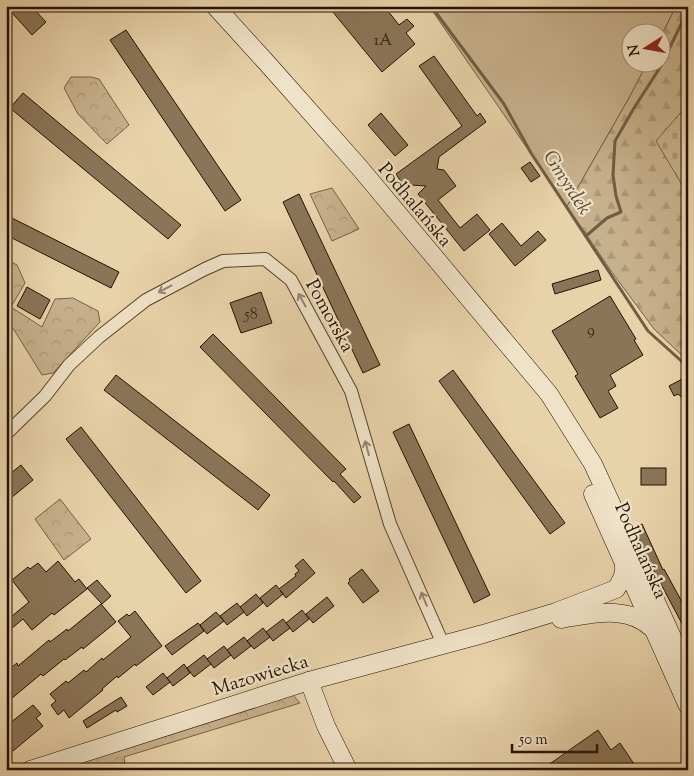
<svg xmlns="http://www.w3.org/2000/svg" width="694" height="776" font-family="'Sorts Mill Goudy',serif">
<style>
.forest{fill:url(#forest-firs);stroke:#766146}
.cemetery{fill:url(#cemetery-stones);stroke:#766146}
.park{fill:url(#park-crowns);stroke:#766146}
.garden{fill:#c7b18c;stroke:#766146}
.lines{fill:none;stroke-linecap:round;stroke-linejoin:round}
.stream{stroke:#715d43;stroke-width:3}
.building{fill:#8a7558;stroke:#241100}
.street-casing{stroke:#55412a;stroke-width:14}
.secondary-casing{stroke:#241100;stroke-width:19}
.street{stroke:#f0e2c7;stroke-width:12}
.secondary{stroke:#f0e2c7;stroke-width:18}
.oneway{stroke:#94846d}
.labels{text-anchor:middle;stroke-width:4.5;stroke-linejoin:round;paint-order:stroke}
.number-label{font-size:16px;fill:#3e2a16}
.street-label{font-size:19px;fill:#241100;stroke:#f0e2c7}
.water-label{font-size:20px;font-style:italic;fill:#5e4a32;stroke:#f0e2c7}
</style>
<defs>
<pattern id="forest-firs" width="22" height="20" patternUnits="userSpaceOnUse" patternTransform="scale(1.25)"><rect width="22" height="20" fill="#c7b18c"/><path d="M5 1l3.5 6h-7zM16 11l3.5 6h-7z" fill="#ab9777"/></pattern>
<pattern id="cemetery-stones" width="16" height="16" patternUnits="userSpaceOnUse" patternTransform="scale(1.25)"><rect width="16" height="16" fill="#c7b18c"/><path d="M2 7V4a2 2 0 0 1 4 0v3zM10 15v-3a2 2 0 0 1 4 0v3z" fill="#ab9777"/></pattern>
<pattern id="park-crowns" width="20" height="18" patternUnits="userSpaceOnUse" patternTransform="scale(1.25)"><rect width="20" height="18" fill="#c7b18c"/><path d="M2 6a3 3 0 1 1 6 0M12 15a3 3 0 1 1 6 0" fill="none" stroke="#ab9777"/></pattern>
</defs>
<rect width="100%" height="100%" fill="#e8d2a9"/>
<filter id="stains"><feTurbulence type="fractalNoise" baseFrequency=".004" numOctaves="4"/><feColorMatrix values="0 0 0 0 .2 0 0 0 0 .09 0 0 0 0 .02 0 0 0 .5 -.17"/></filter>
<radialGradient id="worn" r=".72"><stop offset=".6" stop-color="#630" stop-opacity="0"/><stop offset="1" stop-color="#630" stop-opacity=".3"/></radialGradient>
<!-- forest -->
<path class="forest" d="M676,6H688V104L686,105L685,188L688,195V361L654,329L611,271L567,206L630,96L647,63L662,62V34Z"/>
<!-- cemetery -->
<path class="cemetery" d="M688,104V195L656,141Z"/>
<!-- park -->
<g class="park">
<path d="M71,77H91L99,79L129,125L107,144L78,114L64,88Z"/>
<path d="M332,188L359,229L332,241L310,194Z"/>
<path d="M6,259L17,265L25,283L11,307L42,327L55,299L73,298L98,311L100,322L53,373L42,375L6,317Z"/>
<path d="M60,499L91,539L64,560L35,519Z"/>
<path d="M293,695L300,703L124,757L126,770H51L180,729Z"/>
</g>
<!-- garden -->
<path class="garden" d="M429,6H676L662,34V32H632V62L647,63L630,96L567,206Z"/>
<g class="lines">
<!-- stream -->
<g class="stream">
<path d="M431,6L504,104L531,153L648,331L688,367"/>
<path d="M586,236L607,218L621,212L616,196L613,175L615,141L634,108L661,66L683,20L686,6"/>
</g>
</g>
<!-- building -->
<g class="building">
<path d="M6,6H31L46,22L32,35Z"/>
<path d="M328,6H384L399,25L407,19L414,26L406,33L415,44L382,72Z"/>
<path d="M126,30L241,200L225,211L110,40Z"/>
<path d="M434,56L477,116L480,113L486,122L439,157L437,169L444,170L456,186L438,200L460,228L477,214L490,230L464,251L418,194L426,186L411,185L407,180L402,183L396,174L462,126L419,66Z"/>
<path d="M23,93L181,225L168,239L10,108Z"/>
<path d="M381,113L408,145L395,156L368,125Z"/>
<path d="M530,162L540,176L531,182L521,168Z"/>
<path d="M299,194L380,365L363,373L283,202Z"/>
<path d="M6,215L119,272L111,288L6,235Z"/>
<path d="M502,223L521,246L538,231L546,240L515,266L489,234Z"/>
<path d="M598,270L601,280L555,294L552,284Z"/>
<path d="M27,287L50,300L40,319L17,306Z"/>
<path d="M261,292L272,323L241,333L230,303Z"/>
<path d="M610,296L636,339L634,340L643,355L610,375L616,386L608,391L618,408L600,418L575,376L578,374L552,331Z"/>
<path d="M213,334L346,469L340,474L361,497L354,503L334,481L333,482L200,347Z"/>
<path d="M453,370L565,523L550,534L439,381Z"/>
<path d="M116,375L270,495L258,510L104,390Z"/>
<path d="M688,376V403L678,394L674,396L669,386Z"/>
<path d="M409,424L490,595L474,603L393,432Z"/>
<path d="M81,427L201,581L186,593L66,439Z"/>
<path d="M21,465L33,480L6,502V477Z"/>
<rect x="641" y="468" width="25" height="17"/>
<path d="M642,524L663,570L664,569L688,613V635L654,571L634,528Z"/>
<path d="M303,559L315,573L286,598L280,590L283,594L267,607L260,598L276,585L279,589L296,576L295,574L299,571L295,566Z"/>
<path d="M58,561L75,582L79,579L87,589L54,615L52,613L32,630L23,619L6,633V621L29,602L12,580L28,567L30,569L38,563L46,572Z"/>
<path d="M362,569L379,591L363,603L348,583L350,581L349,579Z"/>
<path d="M97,580L111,596L102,604L87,588Z"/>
<path d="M256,594L263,603L247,616L240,607Z"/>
<path d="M327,597L334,606L313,623L306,614Z"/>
<path d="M237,603L244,612L227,625L220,616Z"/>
<path d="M101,604L116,622L83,649L82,647L65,660L64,659L43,676L41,674L11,699L6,693V672L17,663L18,666L49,640L50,642L67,629L68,631Z"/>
<path d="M302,610L309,619L293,632L286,623Z"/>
<path d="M135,611L162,646L136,666L135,664L118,678L117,676L102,689L103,690L69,718L64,710L58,715L51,705L56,701L50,694L66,681L68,683L84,670L86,672L102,658L103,660L131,637L118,621L127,614L129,616Z"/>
<path d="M216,612L224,621L207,634L200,625Z"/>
<path d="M283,619L290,628L273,641L266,632Z"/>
<path d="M198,623L204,631L172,655L165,646Z"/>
<path d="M263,628L270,637L254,649L247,641Z"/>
<path d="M244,637L251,646L234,659L227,650Z"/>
<path d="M224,646L231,655L214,668L207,659Z"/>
<path d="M204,655L211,664L194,677L187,668Z"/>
<path d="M184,664L190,673L173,686L167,678Z"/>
<path d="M163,673L170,682L153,695L146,687Z"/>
<path d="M121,697L127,706L117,712L116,710L87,728L83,721Z"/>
<path d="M33,705L41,714L36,718L43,726L13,751L6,742V726Z"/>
<path d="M598,730L611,750L620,743L638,770H541Z"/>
</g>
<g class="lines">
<!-- street casing -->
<g class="street-casing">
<path id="street" d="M6,434L45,396L69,365L99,337L146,300L205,269L223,261L265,259L291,280L351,391L390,524L443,644"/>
</g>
<!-- secondary casing -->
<g class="secondary-casing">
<g id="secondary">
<path d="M215,6L266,62L359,167L549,394L593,464L688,672"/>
<path d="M593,494L688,706"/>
<path d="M561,619C592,614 628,604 653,629"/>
<path d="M309,681L326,726L348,770"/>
<path d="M30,770L309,681L483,634L556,612L616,589C621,582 625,575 624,566"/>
</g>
</g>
<!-- street -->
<use href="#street" class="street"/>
<!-- secondary -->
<use href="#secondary" class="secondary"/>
</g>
<!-- one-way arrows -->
<defs><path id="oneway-shaft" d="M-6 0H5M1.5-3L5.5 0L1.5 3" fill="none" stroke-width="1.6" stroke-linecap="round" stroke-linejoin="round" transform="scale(1.25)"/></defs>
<g class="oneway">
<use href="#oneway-shaft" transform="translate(165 289) rotate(152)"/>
<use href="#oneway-shaft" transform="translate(302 300) rotate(-119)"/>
<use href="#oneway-shaft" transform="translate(367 448) rotate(-105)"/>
<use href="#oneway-shaft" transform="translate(424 599) rotate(-113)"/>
</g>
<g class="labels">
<!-- number labels -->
<g class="number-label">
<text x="383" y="45">1A</text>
<text x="251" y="319">58</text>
<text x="591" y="335">9</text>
</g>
<!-- street labels -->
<g class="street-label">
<text transform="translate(416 204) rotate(50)" y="7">Podhalańska</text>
<text transform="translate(331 315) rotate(61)" y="7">Pomorska</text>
<text transform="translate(642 550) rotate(66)" y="7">Podhalańska</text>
<text transform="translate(260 674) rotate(-17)" y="7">Mazowiecka</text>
</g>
<!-- water labels -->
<g class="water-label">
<text transform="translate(568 182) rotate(57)" y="7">Gmyrdek</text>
</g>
</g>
<!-- margin -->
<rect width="694" height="776" fill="none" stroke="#e8d2a9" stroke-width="25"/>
<rect x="8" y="8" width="679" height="761" fill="none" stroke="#241100" stroke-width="2.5"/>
<rect x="12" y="12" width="669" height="751" fill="none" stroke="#241100"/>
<!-- north arrow -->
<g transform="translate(646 48) rotate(259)"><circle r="24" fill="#f0e2c7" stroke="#9e8e77"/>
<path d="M0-4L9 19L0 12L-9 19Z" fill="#8f2418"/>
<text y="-8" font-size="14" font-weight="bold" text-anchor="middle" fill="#241100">N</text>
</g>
<!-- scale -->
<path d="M512 744v8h85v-8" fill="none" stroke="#241100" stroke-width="2.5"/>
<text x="519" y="744" font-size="15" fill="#241100" stroke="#f0e2c7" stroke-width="4" paint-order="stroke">50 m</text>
<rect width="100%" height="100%" filter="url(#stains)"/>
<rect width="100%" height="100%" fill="url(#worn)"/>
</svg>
